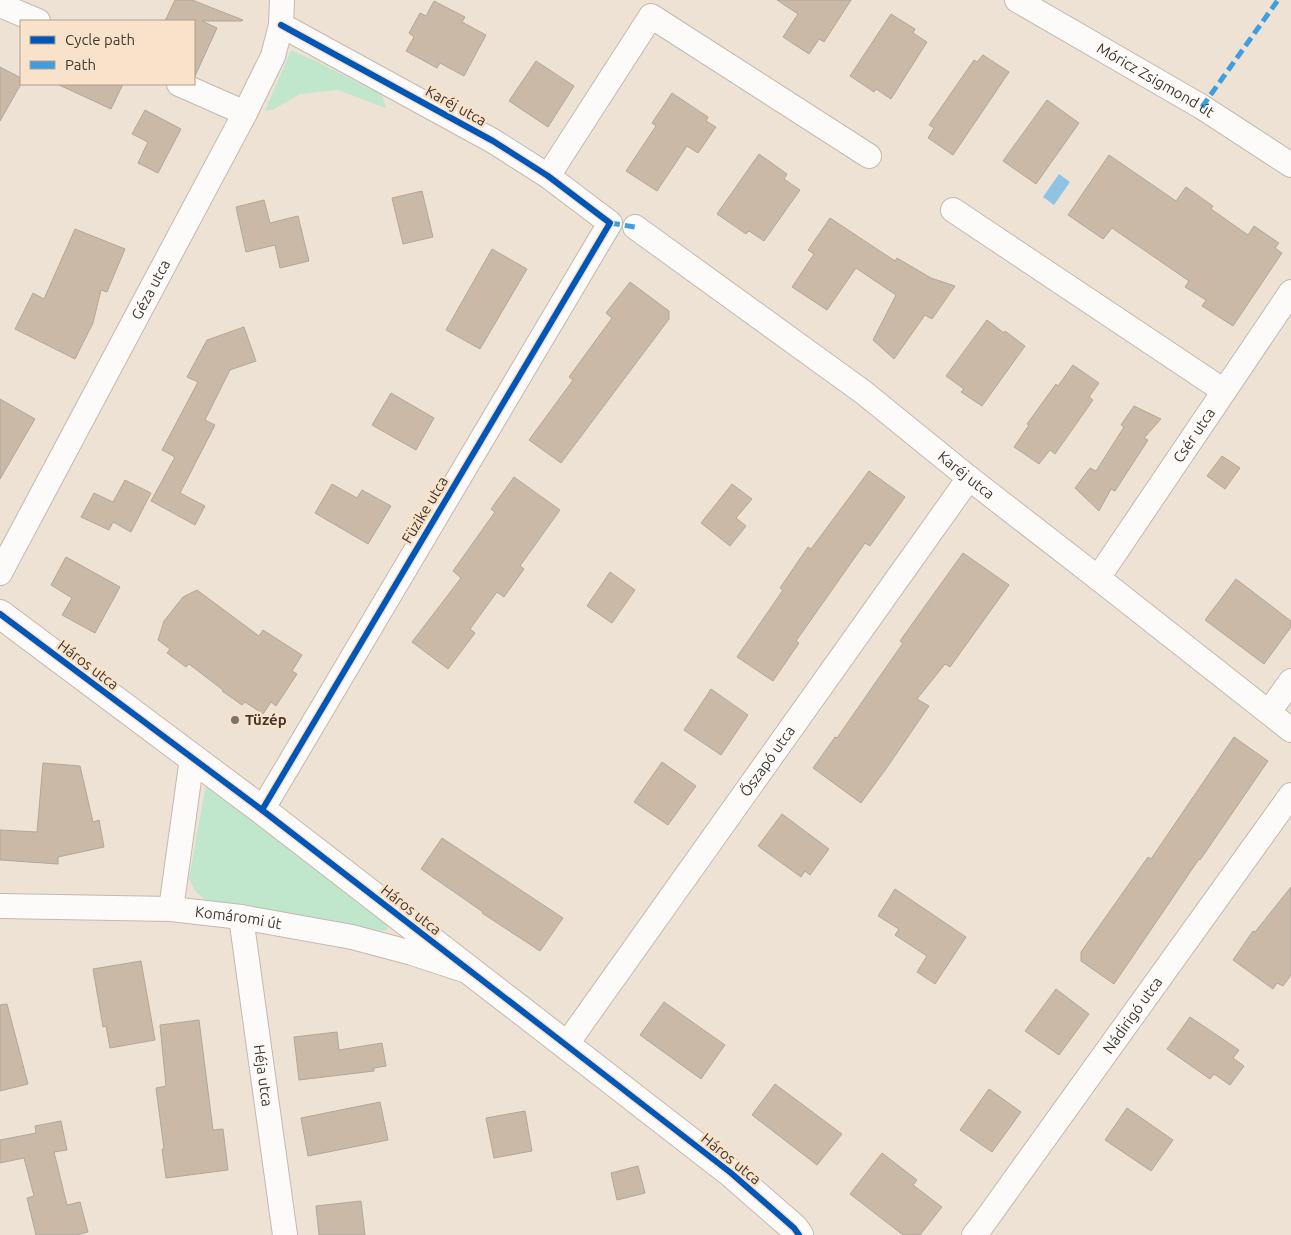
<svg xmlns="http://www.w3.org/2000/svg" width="1291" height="1235" font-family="Ubuntu,sans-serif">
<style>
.green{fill:#c0e6cc}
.water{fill:#8fc3e3}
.building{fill:#cab9a6;stroke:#b0a79d}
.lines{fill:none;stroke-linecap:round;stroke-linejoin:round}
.minor-casing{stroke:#c3b9af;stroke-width:26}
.tertiary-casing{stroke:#c3b9af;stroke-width:30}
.minor{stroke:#fcfbf9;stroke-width:24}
.tertiary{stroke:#fcfbf9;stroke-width:28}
.quiet{stroke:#3f9ee1;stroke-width:5;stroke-dasharray:10 5;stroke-linecap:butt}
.cycleway-casing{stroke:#f9e2ca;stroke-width:9}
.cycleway{stroke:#0057b8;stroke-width:6}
.poi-dot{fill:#7e7469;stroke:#f9e2ca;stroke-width:2}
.labels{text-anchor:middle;stroke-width:5;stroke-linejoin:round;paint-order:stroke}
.street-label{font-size:15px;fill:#41382f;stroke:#f9e2ca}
.poi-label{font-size:15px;font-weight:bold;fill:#41382f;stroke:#f9e2ca;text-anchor:start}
</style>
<rect width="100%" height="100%" fill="#eee2d4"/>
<!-- green -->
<g class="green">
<path d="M291,50L318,62L382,95L386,108L338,90L300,94L274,109L265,111Z"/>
<path d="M206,784L388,924V930L382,931L208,902L196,892L189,879Z"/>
</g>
<!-- water -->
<path class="water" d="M1059,174L1070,182L1054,205L1043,197Z"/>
<!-- building -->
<g class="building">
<path d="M175,0H192L243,20L242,21H202L217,28L195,76L194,75V21H165Z"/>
<path d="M777,0H851L824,42L819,39L809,54L783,37L798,14Z"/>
<path d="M434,1L465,17L462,22L486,35L464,76L440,63L437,68L406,51L414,37L409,33L420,13L426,16Z"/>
<path d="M891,14L915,29L913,33L927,42L891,99L876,89L874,92L850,76Z"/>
<path d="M983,55L1009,72L953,155L928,138L934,128L929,125L974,60L977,62Z"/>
<path d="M536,61L574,86L548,127L509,101Z"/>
<path d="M0,67L21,78V84L0,121Z"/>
<path d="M57,84H123L111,109Z"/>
<path d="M672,93L708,117L706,121L716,127L698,153L687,146L657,191L626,171L656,126L652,123Z"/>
<path d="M1047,100L1079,123L1036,184L1003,161Z"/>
<path d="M145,110L181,129L158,173L138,163L148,142L132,134Z"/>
<path d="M759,154L787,174L784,179L800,190L764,241L749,231L746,234L717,214Z"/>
<path d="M1109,155L1176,201L1186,187L1213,206L1211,209L1248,235L1254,226L1279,243L1275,248L1282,253L1233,326L1202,306L1206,300L1185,287L1189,281L1112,228L1103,239L1068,215Z"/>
<path d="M422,191L433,237L403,244L392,198Z"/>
<path d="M264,200L270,223L298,216L309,261L280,268L275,245L246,252L236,207Z"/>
<path d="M830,218L895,261L897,258L931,278L955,286L932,319L925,315L894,359L873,340L896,295L856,268L827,310L792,287L814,254L808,250Z"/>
<path d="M75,229L125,249L107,292L101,290L93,323L75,359L15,329L33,293L44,299Z"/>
<path d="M492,249L527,269L480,349L446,330Z"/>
<path d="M630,282L669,311V319L561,463L529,440L573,380L569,377L612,318L606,313Z"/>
<path d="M987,320L1004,333L1005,331L1025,346L982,406L961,392L964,389L946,376Z"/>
<path d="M244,327L256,361L230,370L205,420L215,425L180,493L205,506L195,525L151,501L175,457L162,450L198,382L187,377L207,340Z"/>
<path d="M1073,365L1099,383L1089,397L1093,400L1055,454L1050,450L1039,464L1014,447L1029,425L1027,424L1056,384L1058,386Z"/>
<path d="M391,393L434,418L416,450L372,425Z"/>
<path d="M0,399L35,419L0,479Z"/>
<path d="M1134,406L1161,419L1144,438L1148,440L1115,491L1111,489L1099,511L1075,488L1090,468L1096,471L1124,427L1121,425Z"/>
<path d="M1222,456L1240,468L1225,489L1207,476Z"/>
<path d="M869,471L905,497L870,546L865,543L796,641L799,643L773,681L737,657L783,590L780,588L808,547L811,549Z"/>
<path d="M514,477L560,510L520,566L524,569L504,597L497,592L470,629L475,633L448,669L412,642L461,578L453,571L495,512L491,509Z"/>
<path d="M125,480L151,493L131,532L113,522L109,530L81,517L94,493L113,502Z"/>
<path d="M332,484L357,498L362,490L391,506L368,544L315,513Z"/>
<path d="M732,484L752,499L736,518L746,526L730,546L701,523Z"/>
<path d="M963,553L1009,585L950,667L945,664L917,699L929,706L888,766L861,803L813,768L835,737L837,738L903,643L900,641Z"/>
<path d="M66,557L120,587L95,633L62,615L72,598L51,585Z"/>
<path d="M610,572L635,590L612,623L587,606Z"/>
<path d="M1236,579L1291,621V627L1264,664L1205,620Z"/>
<path d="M197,590L259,636L263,630L302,655L292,671L297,674L276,706L271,702L263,714L245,702L242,705L222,691L223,690L189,664L186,667L167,653L170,649L158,640L164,621L183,597Z"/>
<path d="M711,689L748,715L721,755L684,730Z"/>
<path d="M1234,737L1268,761L1200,860L1199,859L1114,984L1081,961V952L1148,857L1151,859Z"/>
<path d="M662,762L696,786L668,825L634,802Z"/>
<path d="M43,763L80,766L93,822L99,820L104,847L58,857V864L0,860V830L37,832Z"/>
<path d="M782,814L829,849L810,875L805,871L801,877L758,846Z"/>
<path d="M442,838L563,918L540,951L482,913L483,912L421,869Z"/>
<path d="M1291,887V975L1283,986L1277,983L1273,989L1233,960L1253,931L1255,932Z"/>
<path d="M895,889L966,937L935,984L917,972L927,956L895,935L899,929L878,916Z"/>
<path d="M141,961L155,1040L110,1048L106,1026L103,1027L93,969Z"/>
<path d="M1056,989L1089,1014L1059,1055L1025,1031Z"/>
<path d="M664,1002L725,1045L701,1079L640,1035Z"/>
<path d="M7,1004L28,1084L0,1091V1005Z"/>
<path d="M1190,1017L1239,1050L1233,1058L1244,1066L1230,1085L1214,1074L1210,1079L1167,1049Z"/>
<path d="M199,1020L213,1130L223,1129L228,1170L166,1178L162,1149H164L156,1088L166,1086L160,1025Z"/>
<path d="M337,1032L339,1050L382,1043L386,1066L374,1068V1071L299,1080L294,1037Z"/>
<path d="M775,1084L842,1134L817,1165L752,1115Z"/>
<path d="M989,1089L1021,1112L992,1152L960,1130Z"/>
<path d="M380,1102L388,1140L308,1156L301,1118Z"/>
<path d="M1127,1108L1173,1140L1151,1171L1105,1140Z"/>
<path d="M525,1111L532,1151L494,1158L486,1118Z"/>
<path d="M61,1121L67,1150L54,1152L67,1205L80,1202L88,1232L76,1235H36L27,1198L34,1196L24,1158L0,1163V1140L36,1133L35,1126Z"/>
<path d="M882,1153L917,1180L913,1185L942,1207L920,1235H903L850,1194Z"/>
<path d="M638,1166L645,1193L617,1200L611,1173Z"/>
<path d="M361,1201L365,1235H319L316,1206Z"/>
</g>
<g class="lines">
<!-- minor casing -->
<g class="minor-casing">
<g id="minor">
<path id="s1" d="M1017,0L1202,107L1291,165"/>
<path d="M0,5L38,21"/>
<path d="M179,84L245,113"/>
<path d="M548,176L651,16L869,156"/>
<path d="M953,210L1224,391"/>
<path id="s2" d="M635,227L863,392L969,478L1098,578L1291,730"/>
<path id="s3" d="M0,573L245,113L273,56L281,25L282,0"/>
<path id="s4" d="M1098,578L1291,292"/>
<path d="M1269,712L1291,681"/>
<path d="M262,810L610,223L548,176L493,141L281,25"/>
<path id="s5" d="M0,906L171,909L241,917L352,937L412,953L464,970"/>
<path d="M171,909L192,758"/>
<path id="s6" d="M241,917L285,1235"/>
<path id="s7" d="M566,1045L969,478"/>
<path id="s8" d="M974,1235L980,1228L1291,795"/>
</g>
</g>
<!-- tertiary casing -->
<g class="tertiary-casing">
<path id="tertiary" d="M0,614L262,810L566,1045L731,1173L794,1228L799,1235"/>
</g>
<!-- minor -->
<use href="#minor" class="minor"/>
<!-- tertiary -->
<use href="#tertiary" class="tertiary"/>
<!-- quiet -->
<g class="quiet">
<path d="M1202,107L1278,0"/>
<path d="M610,223L635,227"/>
</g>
<!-- cycleway casing -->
<g class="cycleway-casing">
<g id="cycleway">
<path d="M0,614L262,810L566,1045L731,1173L794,1228L799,1235"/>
<path d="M262,810L610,223L548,176L493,141L281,25"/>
</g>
</g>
<!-- cycleway -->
<use href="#cycleway" class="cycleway"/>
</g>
<!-- markers -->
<circle class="poi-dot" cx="235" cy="720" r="5"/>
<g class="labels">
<!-- street labels -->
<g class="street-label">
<text dy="5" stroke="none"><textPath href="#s1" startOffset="160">Móricz Zsigmond út</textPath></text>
<text transform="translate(456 106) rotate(29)" y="5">Karéj utca</text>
<text dy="5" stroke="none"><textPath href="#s3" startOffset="321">Géza utca</textPath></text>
<text dy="5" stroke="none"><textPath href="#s4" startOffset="172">Csér utca</textPath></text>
<text dy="5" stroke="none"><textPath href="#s2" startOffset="414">Karéj utca</textPath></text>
<text transform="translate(425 510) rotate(-59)" y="5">Füzike utca</text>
<text transform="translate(88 665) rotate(37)" y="5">Háros utca</text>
<text dy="5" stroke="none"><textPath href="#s7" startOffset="348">Őszapó utca</textPath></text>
<text transform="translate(411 910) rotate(38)" y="5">Háros utca</text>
<text dy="5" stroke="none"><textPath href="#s5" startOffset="239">Komáromi út</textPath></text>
<text dy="5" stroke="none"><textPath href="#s8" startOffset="271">Nádirigó utca</textPath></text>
<text dy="5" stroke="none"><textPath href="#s6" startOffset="160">Héja utca</textPath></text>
<text transform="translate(731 1159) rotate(39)" y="5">Háros utca</text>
</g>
<!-- poi labels -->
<g class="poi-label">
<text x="245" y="725">Tüzép</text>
</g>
</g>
<!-- legend -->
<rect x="20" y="20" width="175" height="65" fill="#f9e2ca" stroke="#af9e8c"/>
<rect x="30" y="36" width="25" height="8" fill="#0057b8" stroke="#af9e8c"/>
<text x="65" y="45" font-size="15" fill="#41382f">Cycle path</text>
<rect x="30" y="61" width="25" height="8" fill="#3f9ee1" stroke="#af9e8c"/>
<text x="65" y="70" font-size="15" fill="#41382f">Path</text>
</svg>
